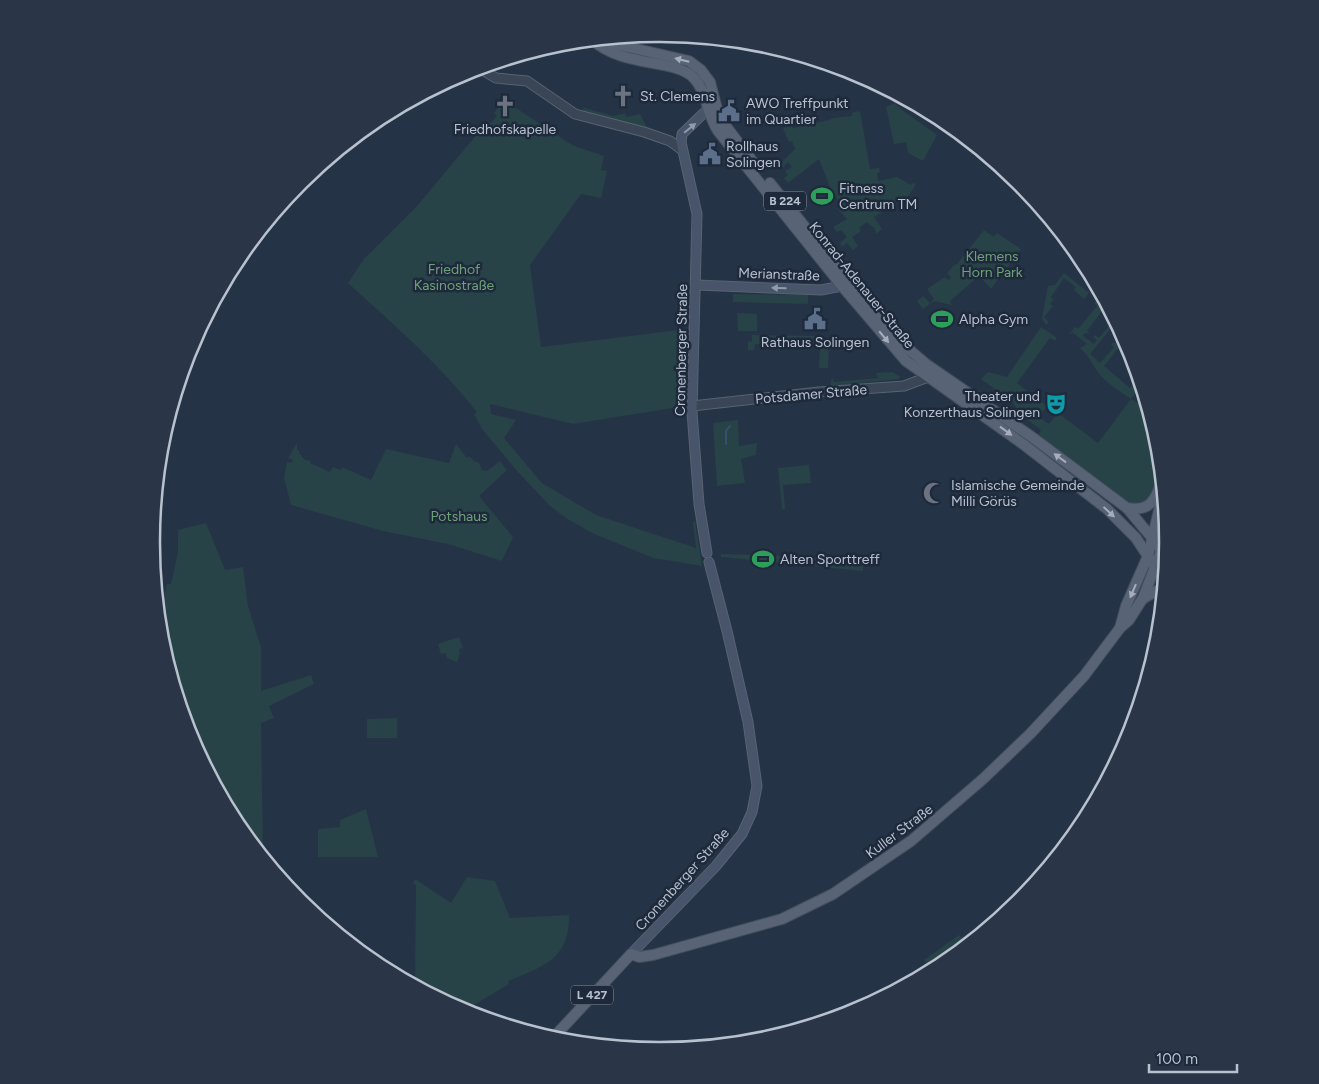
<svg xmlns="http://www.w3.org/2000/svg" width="1319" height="1084" font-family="Figtree,sans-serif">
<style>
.green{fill:#274347}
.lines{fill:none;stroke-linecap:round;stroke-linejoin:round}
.stream{stroke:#374f6e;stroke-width:2}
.tertiary-casing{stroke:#586372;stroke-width:11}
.secondary-casing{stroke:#586372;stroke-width:11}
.primary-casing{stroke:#434e5e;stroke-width:12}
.tertiary{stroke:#3a4555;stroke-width:9}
.secondary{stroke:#475469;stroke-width:9}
.primary{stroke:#586475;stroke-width:10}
.oneway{fill:#a5aebc}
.oneway2{fill:#909bab}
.labels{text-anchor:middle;stroke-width:5;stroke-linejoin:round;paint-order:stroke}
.shield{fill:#1e2a3b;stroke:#8a94a2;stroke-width:1}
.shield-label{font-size:12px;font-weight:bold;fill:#b8c1ce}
.poi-label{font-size:14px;fill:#b8c1ce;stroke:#1e2a3b;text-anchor:start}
.park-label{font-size:14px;fill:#6da178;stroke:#1e2a3b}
.street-label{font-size:14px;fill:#b8c1ce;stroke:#1e2a3b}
.rim{fill:none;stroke:#b8c1ce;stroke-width:2.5}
</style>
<rect width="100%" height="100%" fill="#253346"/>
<!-- green -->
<g class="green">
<path d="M504,100L572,145L604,156L601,170L607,171L601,198L581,194L530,265L541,347L687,329L685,406L573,424L490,404L491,414L516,420L504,438L542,483L596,515L696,548L693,522L695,521L702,566L653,558L592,533L566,518L550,506L517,471L482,429L474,414L477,412C440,365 393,324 348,283L364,259L417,206L488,121L491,123L497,116L494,113Z"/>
<path d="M895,103L898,107L937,135L923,161L908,153L906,142L894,144L886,107Z"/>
<path d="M584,108L614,116L625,113L626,117L640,114L647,128L582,111Z"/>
<path d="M860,111L870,169L879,168L880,172L877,173L878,181L897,177L911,185L912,183L916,184L907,198L899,201L874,217L882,229L876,234L875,229L867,222L859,228L861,231L852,237L858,246L853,250L847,243L842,247L840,243L847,237L841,230L837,232L833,227L847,219L837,208L840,206L837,201L838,199L832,192L819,159L788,183L784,178L788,175L785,171L792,167L788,162L783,168L780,164L795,149L792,141L789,142L783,128L793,126V128L799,127L798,125C807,122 819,124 826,120V121L834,118L852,116V113Z"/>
<path d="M984,230L994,237L997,233L1021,249L991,289L979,276L950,301L952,305L934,301L923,309L917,301L923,296L930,303L934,299L927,289L945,277L948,280L951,278L947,273L954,265L957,264Z"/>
<path d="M1064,273L1089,293L1084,299L1074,290L1076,287L1064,278L1051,297L1053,300L1050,304L1053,306L1044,317L1049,322L1046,325L1042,318L1048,286L1055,285Z"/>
<path d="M733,294L808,295V304L733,302Z"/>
<path d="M1097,300L1109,311L1107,313L1103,310L1087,331L1090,334L1085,333L1083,336L1094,344L1097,340L1093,337L1095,335L1099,338L1114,320L1112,316L1116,322L1090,354L1100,363L1114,347L1111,344L1113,342L1116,344L1123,336L1125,340L1104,366L1130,388L1138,377L1141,385L1131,399L1140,404L1141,407L1147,406C1151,419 1156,432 1158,445C1162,465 1157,519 1124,500L1037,437L1041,430L1025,418L1012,402L981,379L988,372L1007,377L1041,327L1057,338L1055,341L1050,338L1017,383L1047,406L1039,417L1049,424L1058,413L1098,443L1131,399C1121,392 1112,387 1103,378C1093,368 1090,356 1080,348L1087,344L1073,333L1069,334L1075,327L1078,329L1097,306L1094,303Z"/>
<path d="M737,313L757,314V331H738Z"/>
<path d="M752,335L820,336V344L829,345L828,368H819L820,345L755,344L754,350H748V342L752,341Z"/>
<path d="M893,372L900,377L899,379L830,386L832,378L834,382L878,378L876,373Z"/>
<path d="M738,420L739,446L757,443L756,455L741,459L745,483L717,486L713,423Z"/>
<path d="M297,443V450L300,451L299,453L305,460L311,461L310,463L330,472L333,467L341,470L342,467L371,480L386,449L449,463L456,444L467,458L469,456L474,461L479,463L482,470L487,471L500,461L507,470L479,496L513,537L502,561L448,544L383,531L291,505L284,478L287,462L291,463L293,460L288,458Z"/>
<path d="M809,465L811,483L783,485L785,509H782L778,468Z"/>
<path d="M206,523L225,570L243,567L248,606L261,647V691L311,675L314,684L269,706L274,718L261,723L263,857L237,824L190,736L161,641L159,620L167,584H171L178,552V530Z"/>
<path d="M721,554L760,555L761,558H766V555L821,558V554L826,555V557L863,559V571L721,557Z"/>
<path d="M459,637L463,648L459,649L460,653L457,662L447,658L445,653L441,654L438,644Z"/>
<path d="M397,718V738H367V719Z"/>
<path d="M366,809L378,857H318V829L340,827V820Z"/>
<path d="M467,877L495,881L510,918L569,915C570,959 543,967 508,981L509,984L464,1011L415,985L416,885L413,883L415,879L451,903Z"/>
<path d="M959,935L966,943L974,938L942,965L880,998L926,963L924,960Z"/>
</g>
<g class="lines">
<!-- stream -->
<path class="stream" d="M726,444V431L730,426"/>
<!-- tertiary casing -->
<g class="tertiary-casing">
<g id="tertiary">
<path d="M479,68L496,78L527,81L575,114L644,132L670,141L681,149"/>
<path d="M692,406L819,392L904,386L928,377"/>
</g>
</g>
<!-- secondary casing -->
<g class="secondary-casing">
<g id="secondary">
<path d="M707,110L682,134L681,142L697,214L692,412L699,504L707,553"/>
<path d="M696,285L821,290L842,286L847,288"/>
<path d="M631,954L716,866L742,834L752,812L757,786L748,722L727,631L709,562"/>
</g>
</g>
<!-- primary casing -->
<g class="primary-casing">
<g id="primary">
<path d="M605,39L615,44L689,61L701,70L710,82L719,117L756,166"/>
<path d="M593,40C623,68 675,58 694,78C707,92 707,115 718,131L842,286L906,361L1023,444L1107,509L1136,538L1164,581"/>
<path d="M770,183L859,295L905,346L926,364L1032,437L1127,508L1158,545L1166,561"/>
<path d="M1127,508C1150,512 1156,500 1162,480"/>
<path d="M1144,598L1156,591H1163"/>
<path d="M1120,628L1126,606L1148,556L1163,494"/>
<path d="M553,1038L631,954L639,957L653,955L782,919L833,894L911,841L983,779L1030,734L1084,676L1120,628L1129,620L1143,598L1167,536"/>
</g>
</g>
<!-- tertiary -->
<use href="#tertiary" class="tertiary"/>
<!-- secondary -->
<use href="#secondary" class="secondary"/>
<!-- primary -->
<use href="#primary" class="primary"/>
</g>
<!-- one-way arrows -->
<defs><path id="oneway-solid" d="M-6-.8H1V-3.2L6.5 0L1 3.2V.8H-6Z" transform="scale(1.25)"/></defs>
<g class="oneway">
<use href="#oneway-solid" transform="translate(682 60) rotate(-166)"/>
<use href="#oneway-solid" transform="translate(884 337) rotate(50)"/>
<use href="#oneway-solid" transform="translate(1006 431) rotate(36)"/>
<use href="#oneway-solid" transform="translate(1060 458) rotate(-144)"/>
<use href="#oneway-solid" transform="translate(1109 512) rotate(43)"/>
<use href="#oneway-solid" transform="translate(1133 591) rotate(113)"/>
</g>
<g class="oneway2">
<use href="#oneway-solid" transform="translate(690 128) rotate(-39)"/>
<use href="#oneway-solid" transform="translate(779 288) rotate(-178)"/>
</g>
<!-- icons -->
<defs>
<g id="church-bare" transform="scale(1.725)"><path d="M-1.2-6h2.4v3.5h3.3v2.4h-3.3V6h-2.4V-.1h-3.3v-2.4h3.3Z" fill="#6b7280" stroke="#1e2a3b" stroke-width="2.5" paint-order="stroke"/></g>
<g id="civic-bare" transform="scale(1.725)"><path d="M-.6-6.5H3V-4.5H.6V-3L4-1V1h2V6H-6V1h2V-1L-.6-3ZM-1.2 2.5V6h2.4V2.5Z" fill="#5c6f8a" stroke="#1e2a3b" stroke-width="2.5" paint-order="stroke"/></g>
<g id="stadium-bare" transform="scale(1.725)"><path d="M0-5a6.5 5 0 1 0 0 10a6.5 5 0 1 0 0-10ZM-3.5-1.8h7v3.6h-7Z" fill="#2e9e5b" stroke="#1e2a3b" stroke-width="2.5" paint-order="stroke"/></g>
<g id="theatre-bare" transform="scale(1.725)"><path d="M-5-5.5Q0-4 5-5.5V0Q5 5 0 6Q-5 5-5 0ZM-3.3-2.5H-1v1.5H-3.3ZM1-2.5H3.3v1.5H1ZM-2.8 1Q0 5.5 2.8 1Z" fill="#0f9aa8" stroke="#1e2a3b" stroke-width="2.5" paint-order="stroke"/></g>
<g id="mosque-bare" transform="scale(1.725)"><path d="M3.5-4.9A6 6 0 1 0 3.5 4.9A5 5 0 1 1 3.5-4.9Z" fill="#6b7280" stroke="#1e2a3b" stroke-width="2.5" paint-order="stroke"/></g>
</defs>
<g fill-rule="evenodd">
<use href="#church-bare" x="623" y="96"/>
<use href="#church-bare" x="505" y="106"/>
<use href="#civic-bare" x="729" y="111"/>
<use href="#civic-bare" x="710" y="154"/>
<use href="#stadium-bare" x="822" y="196"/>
<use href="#civic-bare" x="815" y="319"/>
<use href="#stadium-bare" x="942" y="319"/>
<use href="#theatre-bare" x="1056" y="404"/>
<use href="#mosque-bare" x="934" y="493"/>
<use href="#stadium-bare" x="763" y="559"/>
</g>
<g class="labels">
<!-- shield labels -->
<g class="shield">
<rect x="764" y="191.5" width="42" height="19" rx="4"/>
<rect x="571" y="985.5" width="42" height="19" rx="4"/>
</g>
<g class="shield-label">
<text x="785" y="205">B 224</text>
<text x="592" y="999">L 427</text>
</g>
<!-- poi labels -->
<g class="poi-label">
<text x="640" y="101">St. Clemens</text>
<text x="746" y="108">AWO Treffpunkt<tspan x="746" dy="16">im Quartier</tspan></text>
<text x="505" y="134" text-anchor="middle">Friedhofskapelle</text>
<text x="726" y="151">Rollhaus<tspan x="726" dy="16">Solingen</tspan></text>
<text x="839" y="193">Fitness<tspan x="839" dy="16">Centrum TM</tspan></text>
<text x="959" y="324">Alpha Gym</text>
<text x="815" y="347" text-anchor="middle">Rathaus Solingen</text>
<text x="1040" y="401" text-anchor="end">Theater und<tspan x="1040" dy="16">Konzerthaus Solingen</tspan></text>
<text x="951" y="490">Islamische Gemeinde<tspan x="951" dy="16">Milli Görüs</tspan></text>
<text x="780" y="564">Alten Sporttreff</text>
</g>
<!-- park labels -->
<g class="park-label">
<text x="992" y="261">Klemens<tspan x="992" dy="16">Horn Park</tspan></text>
<text x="454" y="274">Friedhof<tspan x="454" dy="16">Kasinostraße</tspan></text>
<text x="459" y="521">Potshaus</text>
</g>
<!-- street labels -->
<g class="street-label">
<text transform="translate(779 274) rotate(2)" y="5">Merianstraße</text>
<text transform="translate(862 285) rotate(51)" y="5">Konrad-Adenauer-Straße</text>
<text transform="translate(681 350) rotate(-89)" y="5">Cronenberger Straße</text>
<text transform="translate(811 394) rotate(-5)" y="5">Potsdamer Straße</text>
<text transform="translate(899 831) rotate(-37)" y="5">Kuller Straße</text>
<text transform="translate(682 879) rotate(-48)" y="5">Cronenberger Straße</text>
</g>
</g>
<!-- crop -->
<path d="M0 0H1319V1084H0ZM659 42H660A499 499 0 0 1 1159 541V543A499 499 0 0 1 660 1042H659A499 499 0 0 1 160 543V541A499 499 0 0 1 659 42Z" fill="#2a3647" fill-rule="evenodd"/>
<path class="rim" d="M659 42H660A499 499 0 0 1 1159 541V543A499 499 0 0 1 660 1042H659A499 499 0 0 1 160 543V541A499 499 0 0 1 659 42Z"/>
<!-- scale -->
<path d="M1149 1064v8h88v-8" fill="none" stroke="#b8c1ce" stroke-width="2.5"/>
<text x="1156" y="1064" font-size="15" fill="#b8c1ce" stroke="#1e2a3b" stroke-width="4" paint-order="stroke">100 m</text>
</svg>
